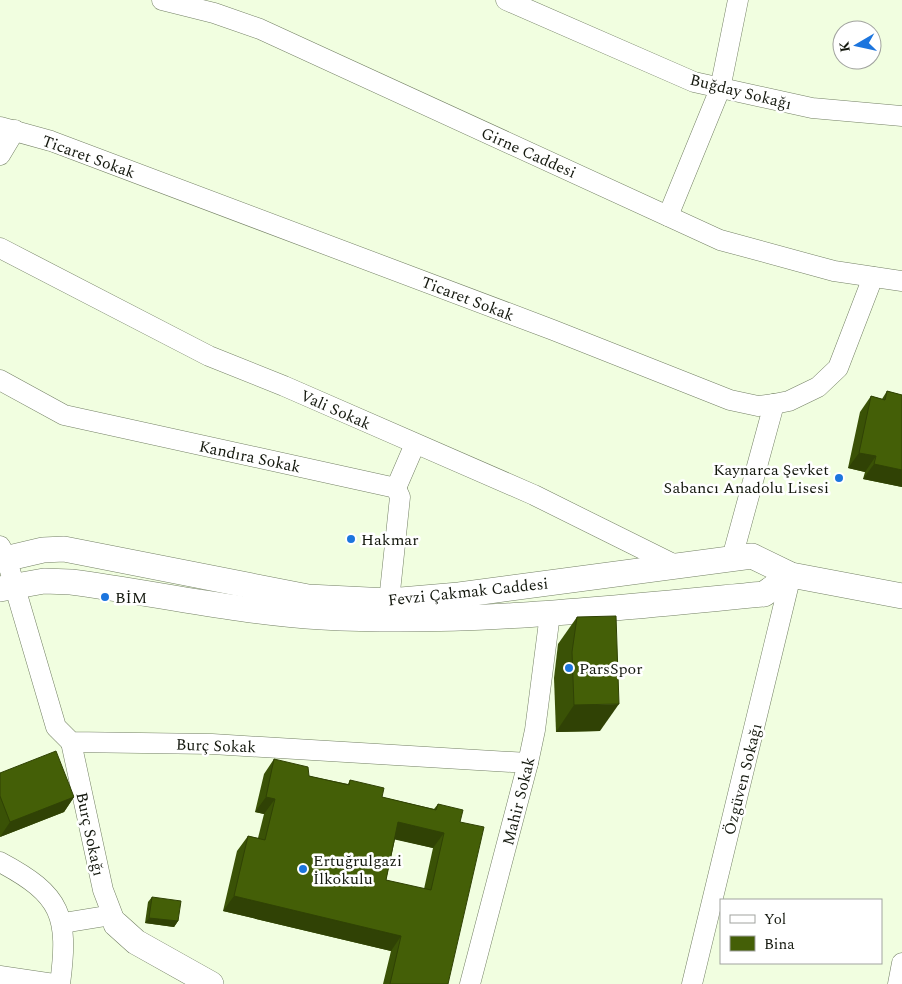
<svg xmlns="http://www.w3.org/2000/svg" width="902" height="984" font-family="Spectral,serif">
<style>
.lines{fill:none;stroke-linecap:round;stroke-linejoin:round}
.minor-casing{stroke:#748065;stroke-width:21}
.tertiary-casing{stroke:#748065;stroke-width:26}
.minor{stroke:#fff;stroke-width:20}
.tertiary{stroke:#fff;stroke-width:25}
.wall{fill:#3a5206;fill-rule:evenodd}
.shaded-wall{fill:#304205}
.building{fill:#445f07;stroke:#304205;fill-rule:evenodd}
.poi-dot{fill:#1c75de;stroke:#fff;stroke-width:2}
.labels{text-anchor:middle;stroke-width:5;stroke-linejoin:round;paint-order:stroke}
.street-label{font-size:16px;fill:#14180e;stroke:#fff}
.poi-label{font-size:16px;fill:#14180e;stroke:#fff;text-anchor:start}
</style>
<rect width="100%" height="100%" fill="#f1fee0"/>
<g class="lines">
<!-- minor casing -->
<g class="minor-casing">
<g id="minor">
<path d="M162,0L214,13L260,29L720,240L834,271L902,281"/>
<path d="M506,0L694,82L812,108L902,116"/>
<path d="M0,127L51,141L553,330L730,400L758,406L774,404L789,401L818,387L838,368L873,277"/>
<path d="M0,155L15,130"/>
<path d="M668,216L720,89L738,0"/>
<path d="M0,248L209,356L284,386L534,495L675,565"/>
<path d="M0,380L64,415L396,488L400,497L389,601"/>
<path d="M396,488L415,444"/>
<path d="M0,546L6,557L56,727L71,742L212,744L528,763"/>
<path d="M732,558L774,404"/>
<path d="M71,742L103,890L116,924"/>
<path d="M0,862C62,895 69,916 60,984"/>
<path d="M63,923L112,915"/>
<path d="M0,976L54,984"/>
<path d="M470,984L528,763L535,730L550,614"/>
<path d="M692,984L791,575"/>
<path d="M898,984L902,963"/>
</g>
</g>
<!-- tertiary casing -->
<g class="tertiary-casing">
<g id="tertiary">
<path d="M0,560L43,550L64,549L308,597L389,601L459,595L752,556L791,575L902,596"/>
<path d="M0,589L44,581L71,582C154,593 238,612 322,617C470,625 617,608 764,594L791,575"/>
<path d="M116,924L136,942L211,984"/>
</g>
</g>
<!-- minor -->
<use href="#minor" class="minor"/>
<!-- tertiary -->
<use href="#tertiary" class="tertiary"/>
</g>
<!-- wall -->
<g class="wall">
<path d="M887,391L902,395V487L863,479L865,472L848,468L860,412L871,396L882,399Z"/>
<path d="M577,617L600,731L556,732L554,678L558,644Z"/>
<path d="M274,759L309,776L348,784L350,780L382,797L434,809L438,804L460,822L448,984H383L391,951L223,911L237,851L248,836L258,838L264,814L255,812L264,774ZM395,839L433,848L424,889L386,880Z"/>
<path d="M0,773L74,797L64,812L0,837Z"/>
<path d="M152,897L178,921L174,927L145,923L148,902Z"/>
</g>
<!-- shaded-wall -->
<g class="shaded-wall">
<path d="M859,453L876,456L865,472L848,468Z"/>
<path d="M874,464L902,470V487L863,479Z"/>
<path d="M619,704L600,731L556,732L574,705Z"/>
<path d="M74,797L64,812L0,837L10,822Z"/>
<path d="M266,797L275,799L264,814L255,812Z"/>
<path d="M398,822L444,833L433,848L388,838Z"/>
<path d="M234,896L401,936L391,951L223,911Z"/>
<path d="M149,918L178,921L174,927L145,923Z"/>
</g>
<!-- building -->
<g class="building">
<path d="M887,391L902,395V470L874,464L876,456L859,453L871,396L885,400Z"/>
<path d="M616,616L619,704L574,705L572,652L577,617Z"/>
<path d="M56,751L74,797L10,822L0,796V773Z"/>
<path d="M274,759L308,767L309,776L349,785L350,780L384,788L382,797L436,810L438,804L463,810L460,822L484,827L448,984H390L401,936L234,896L248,836L265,840L275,799L266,797ZM398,822L444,833L431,890L386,880Z"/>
<path d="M152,897L181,901L178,921L149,918Z"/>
</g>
<!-- markers -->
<g class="poi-dot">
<circle cx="839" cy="478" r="5"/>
<circle cx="351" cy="539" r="5"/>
<circle cx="105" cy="597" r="5"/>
<circle cx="569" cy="668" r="5"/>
<circle cx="303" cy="869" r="5"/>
</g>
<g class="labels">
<!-- street labels -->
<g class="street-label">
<text transform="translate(741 91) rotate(14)" y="6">Buğday Sokağı</text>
<text transform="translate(529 152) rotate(24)" y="6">Girne Caddesi</text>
<text transform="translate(89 156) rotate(20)" y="6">Ticaret Sokak</text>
<text transform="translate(468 298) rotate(21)" y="6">Ticaret Sokak</text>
<text transform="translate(336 409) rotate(24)" y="6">Vali Sokak</text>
<text transform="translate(250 456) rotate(12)" y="6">Kandıra Sokak</text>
<text transform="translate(468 591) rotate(-6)" y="6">Fevzi Çakmak Caddesi</text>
<text transform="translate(216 745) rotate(2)" y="6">Burç Sokak</text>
<text transform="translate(742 779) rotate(-76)" y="6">Özgüven Sokağı</text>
<text transform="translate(518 801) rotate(-76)" y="6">Mahir Sokak</text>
<text transform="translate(91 834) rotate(78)" y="6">Burç Sokağı</text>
</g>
<!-- poi labels -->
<g class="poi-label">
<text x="829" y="475" text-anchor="end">Kaynarca Şevket<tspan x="829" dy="18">Sabancı Anadolu Lisesi</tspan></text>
<text x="361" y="545">Hakmar</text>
<text x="115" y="603">BİM</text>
<text x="579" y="674">ParsSpor</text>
<text x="313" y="866">Ertuğrulgazi<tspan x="313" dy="18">İlkokulu</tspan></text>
</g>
</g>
<!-- legend -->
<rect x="720" y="899" width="162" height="65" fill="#ffffff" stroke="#a1a39f"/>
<rect x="730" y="915" width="25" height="8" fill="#ffffff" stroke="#a1a39f"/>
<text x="764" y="924" font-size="15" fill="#14180e">Yol</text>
<rect x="730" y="936" width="25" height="15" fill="#445f07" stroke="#a1a39f"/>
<text x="764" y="949" font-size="15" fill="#14180e">Bina</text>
<!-- north arrow -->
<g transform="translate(857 45) rotate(261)"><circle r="24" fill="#ffffff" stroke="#a1a39f"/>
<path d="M0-4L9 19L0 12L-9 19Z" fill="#1c75de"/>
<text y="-8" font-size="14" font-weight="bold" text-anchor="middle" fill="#14180e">K</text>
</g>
</svg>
